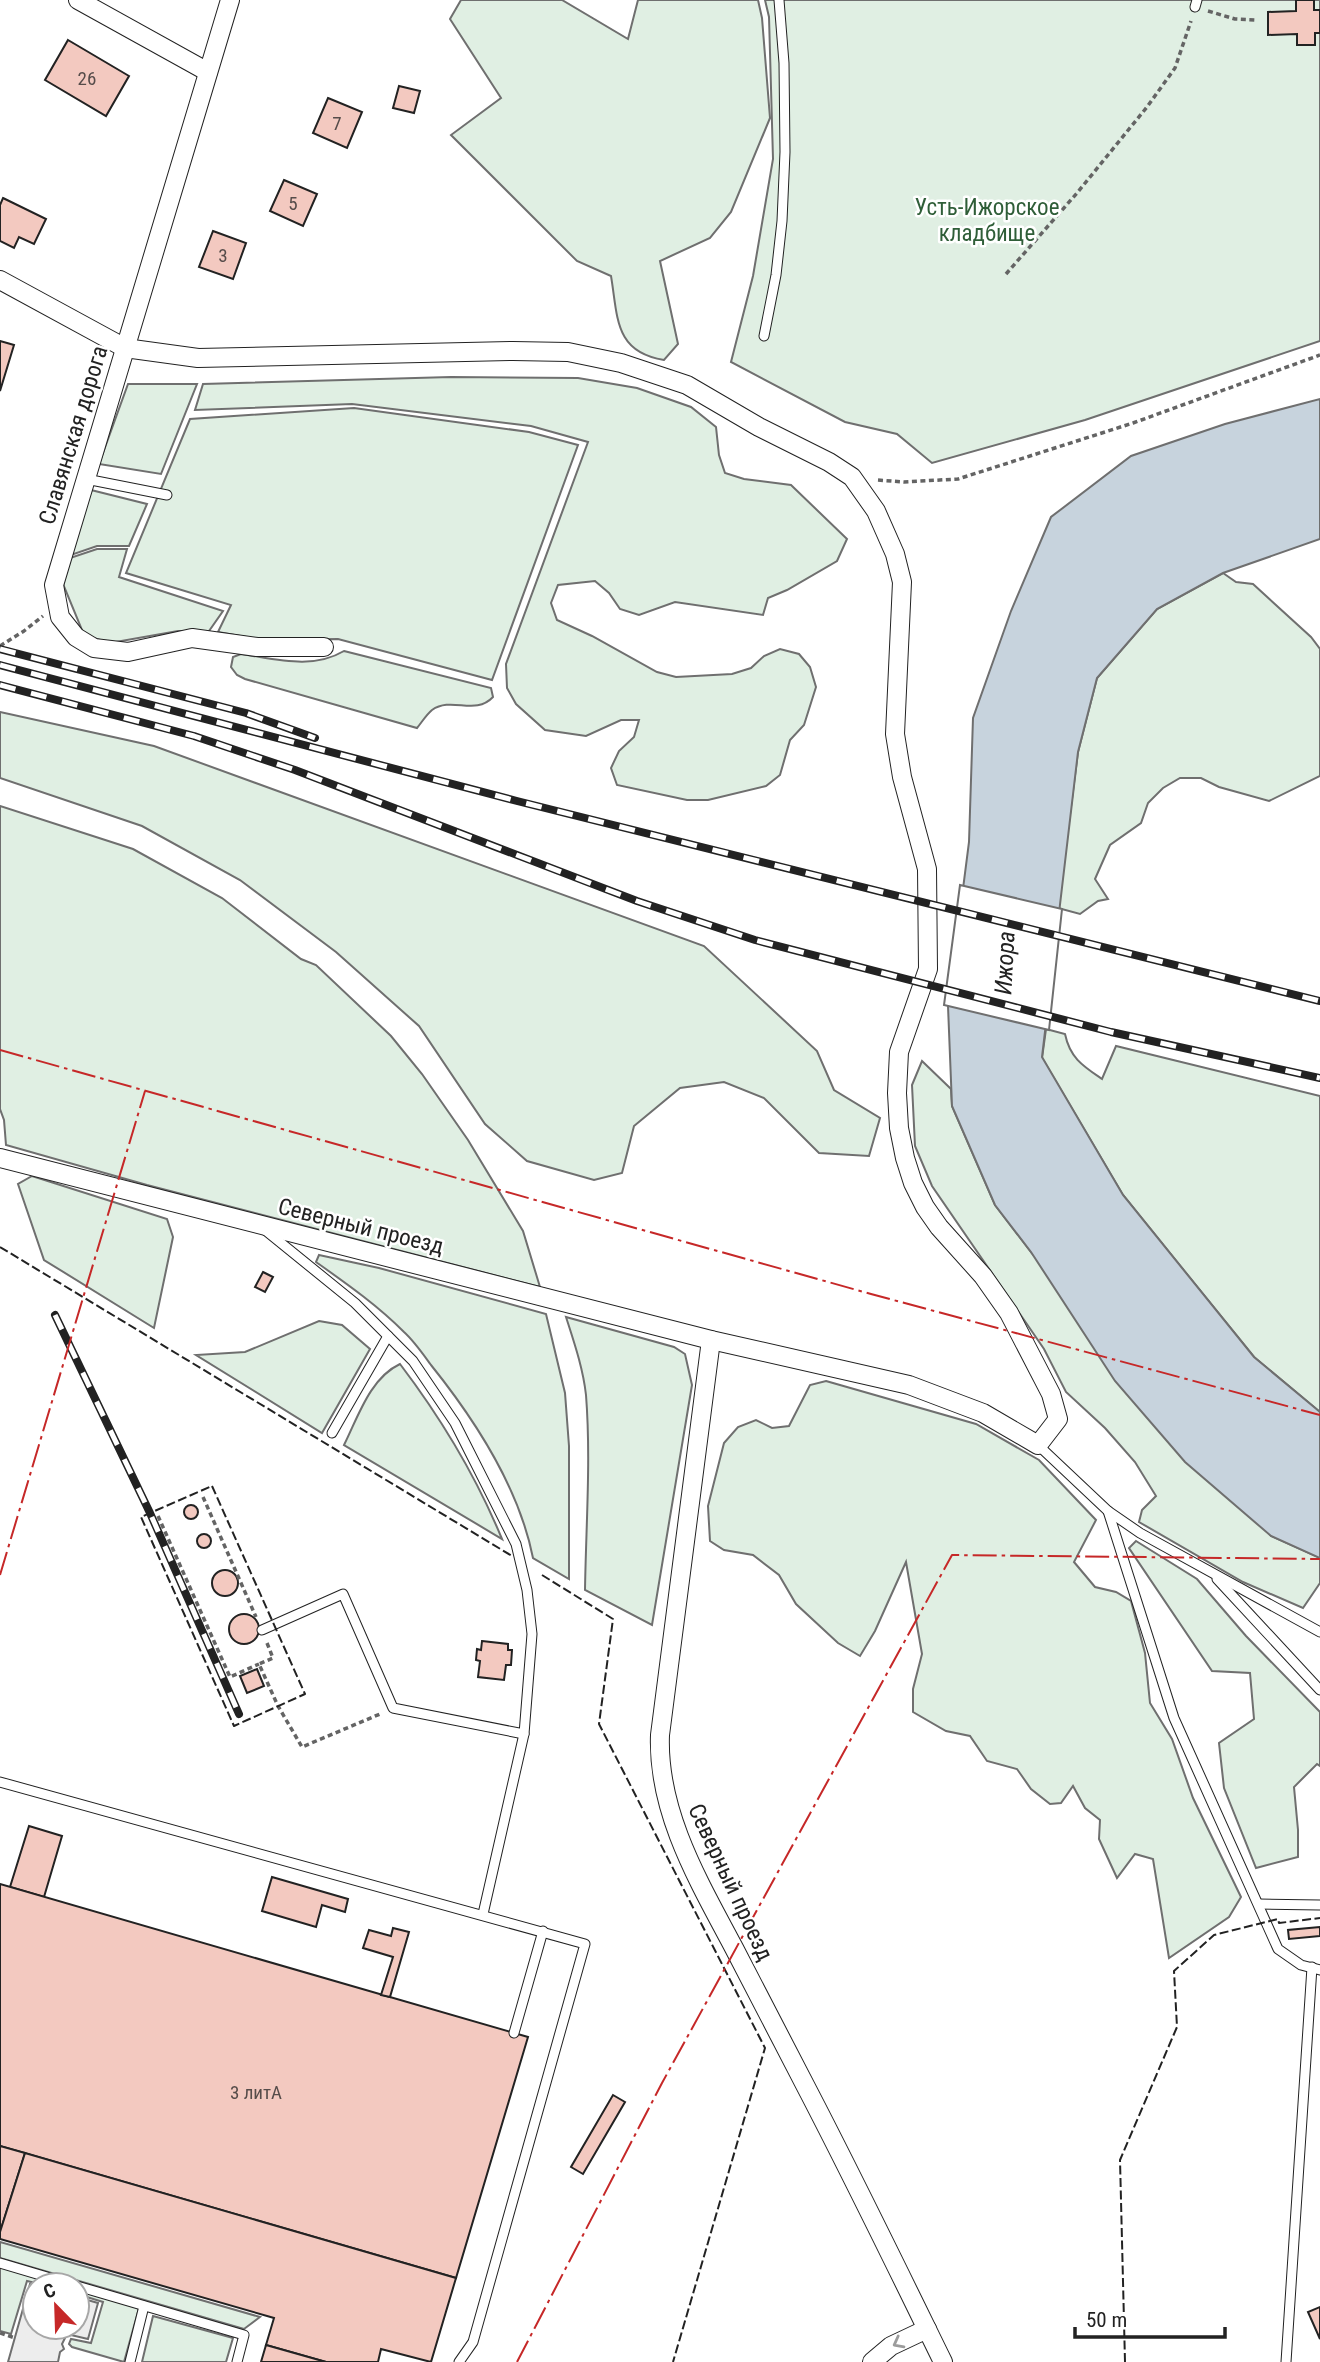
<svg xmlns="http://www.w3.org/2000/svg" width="1320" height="2362" font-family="'Roboto Condensed',sans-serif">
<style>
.green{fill:#e0efe3;stroke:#6f6f6f;stroke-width:2}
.parking{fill:#ededed;stroke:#6f6f6f;stroke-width:2}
.water{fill:#c7d3dd;stroke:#6f6f6f;stroke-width:2}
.pier{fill:#fff;stroke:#6f6f6f;stroke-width:2}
.building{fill:#f3c9c0;stroke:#222;stroke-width:2}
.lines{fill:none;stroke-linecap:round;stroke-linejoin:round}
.lane-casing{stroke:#222;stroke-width:11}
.street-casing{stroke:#222;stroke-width:20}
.path{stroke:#646464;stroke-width:3.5;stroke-dasharray:5 3.5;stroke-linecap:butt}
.lane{stroke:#fff;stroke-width:9}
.street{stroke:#fff;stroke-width:18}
.rail-casing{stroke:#222;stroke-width:8}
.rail{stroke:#fff;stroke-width:5;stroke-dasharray:16;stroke-linecap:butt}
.fence{stroke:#222;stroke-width:2;stroke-dasharray:9 3.5;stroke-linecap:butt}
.power{stroke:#c62828;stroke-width:2;stroke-dasharray:24 5 3.5 5;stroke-linecap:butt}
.oneway{stroke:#9c9c9c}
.labels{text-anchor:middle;stroke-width:5;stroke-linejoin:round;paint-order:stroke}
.number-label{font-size:19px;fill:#564c4a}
.park-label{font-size:23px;fill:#2f5e38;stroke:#fff}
.street-label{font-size:23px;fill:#222;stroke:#fff}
.water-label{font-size:24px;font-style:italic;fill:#222;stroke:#fff}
</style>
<rect width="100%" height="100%" fill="#fff"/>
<!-- green -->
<g class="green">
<path d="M461,0H562L628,39L638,0H758L762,18L770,118L731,212L710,238L660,261L678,344L664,360C614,352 618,317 611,276L577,261L451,135L501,98L450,19Z"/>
<path d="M765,0H1320V341L1085,420L932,463L897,434L845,422L731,362L753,276L773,159L769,17Z"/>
<path d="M451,377L578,378L637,388L691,407L716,427L719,455L725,473L744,479L791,485L847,539L837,561L787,590L768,598L763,615L675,602L639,615L620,609L609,593L595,581L558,585L551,603L557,620L592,636L657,672L676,677L732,674L751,668L764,656L780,649L799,654L810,667L816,687L804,725L790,740L780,775L766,786L708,800H687L617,785L611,768L619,751L634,737L639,720H621L586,736L545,730L516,704L507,688L506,664L588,442L531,426L352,404L195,410L203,384Z"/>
<path d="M128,384H197L161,474L99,464Z"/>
<path d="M354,408L529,432L578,445L492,680L338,639L263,640L218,632L231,605L126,573L190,419Z"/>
<path d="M91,490L147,504L129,546H97L71,555Z"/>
<path d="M97,549H127L119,577L223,611L209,631H178L110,643L84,635L63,584L70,558Z"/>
<path d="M1223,573L1236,582L1253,584L1311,637L1320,649V776L1269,801L1219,787L1201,778H1180L1163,788L1148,803L1141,823L1110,845L1095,879L1108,899L1098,901L1080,914L1058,908L1078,752L1097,678L1157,609Z"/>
<path d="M344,651L491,688L493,697C475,716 452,696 432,710C426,715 422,722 417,728L245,679L237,675L231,667L233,657L241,654C276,659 312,670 344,651Z"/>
<path d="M0,712L154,746L704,946L817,1051L834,1090L880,1118L869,1156L819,1153L764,1098L724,1082L680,1088L634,1126L622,1173L594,1180L527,1161L485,1124L419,1026L336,952L240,880L142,826L0,778Z"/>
<path d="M0,806L133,849L222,898L301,959L316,965L391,1036L422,1074L468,1140L523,1231L540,1287L147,1185L6,1145L4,1120L0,1109Z"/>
<path d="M1046,1029L1065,1034C1070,1058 1083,1066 1102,1079L1116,1046L1320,1096V1412L1254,1357L1123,1195L1042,1058Z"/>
<path d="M922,1061L951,1089L952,1106L995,1205L1031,1252L1271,1536L1320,1558V1583L1303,1608L1243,1582L1139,1522L1142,1510L1156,1496L1135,1462L1105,1428L1066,1392L1044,1349L932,1186L915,1146L912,1085Z"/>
<path d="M32,1176L167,1219L173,1237L154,1328L44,1260L18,1184Z"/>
<path d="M319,1255L379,1268L546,1314L565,1393L569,1446V1579L533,1558C519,1487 476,1421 431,1365C423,1354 414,1341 404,1332C377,1305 347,1284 316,1262Z"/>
<path d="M566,1317L674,1347L685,1354L692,1385L652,1625L585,1590C586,1525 591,1459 586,1395C583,1368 574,1342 566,1317Z"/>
<path d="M319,1321L342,1325L370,1349L322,1433L196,1355L245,1352Z"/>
<path d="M400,1364C441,1418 476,1476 502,1539L344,1445C358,1417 370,1378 400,1364Z"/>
<path d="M826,1381L976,1424L1039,1460L1096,1520L1074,1562L1095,1587L1116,1592L1131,1601L1145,1653L1150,1703L1172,1739L1193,1798L1241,1897L1229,1917L1169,1958L1153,1859L1135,1854L1117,1878L1099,1839L1100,1820L1085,1808L1073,1786L1061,1803L1050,1804L1031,1789L1017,1769L987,1761L970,1736L946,1731L913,1712V1689L922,1654L906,1562L875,1631L860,1656L838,1643L796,1604L779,1575L753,1555L724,1550L710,1541L708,1506L724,1443L738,1427L756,1420L772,1428L789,1426L810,1385Z"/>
<path d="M1136,1541L1197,1579L1246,1636L1320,1712V1766L1317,1764L1294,1787L1298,1830V1857L1256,1868L1224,1788L1219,1743L1254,1719L1250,1673L1212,1671L1129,1548Z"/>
<path d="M0,2242L260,2317L244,2329L0,2258Z"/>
<path d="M0,2266L64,2285H44L27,2281L11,2334L0,2331Z"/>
<path d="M77,2289L139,2308L124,2362L72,2347L69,2344L71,2339L91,2343L103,2302L77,2294Z"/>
<path d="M153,2316L233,2338L226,2362H142Z"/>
</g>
<!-- parking -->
<path class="parking" d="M30,2284L35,2285V2327H77V2297L98,2303L88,2339L71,2335L66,2336L62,2344L64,2349L60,2352L58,2362H8Z"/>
<!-- water -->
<path class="water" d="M1320,399V539L1223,573L1157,609L1097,678L1078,752L1042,1057L1123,1195L1254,1357L1320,1412V1558L1271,1536L1185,1462L1115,1381L1031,1252L995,1205L952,1106L948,1006L969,842L973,718L1011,611L1051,517L1131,456L1225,424Z"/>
<!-- pier -->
<path class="pier" d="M960,885L1062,909L1049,1030L944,1005Z"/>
<!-- building -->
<g class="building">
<path d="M1296,0H1314V10H1320V33H1315V45H1297V34L1268,35V12L1296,11Z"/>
<path d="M68,40L129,76L106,116L45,80Z"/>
<path d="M399,86L420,91L414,113L393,108Z"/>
<path d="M328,98L362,112L347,148L313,133Z"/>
<path d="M284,180L317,194L303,226L270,211Z"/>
<path d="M3,198L46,219L34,244L19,237L14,248L0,241V205Z"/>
<path d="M213,231L246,243L233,279L199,267Z"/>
<path d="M0,341L14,345L0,391Z"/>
<path d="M263,1272L273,1277L265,1292L255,1287Z"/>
<circle cx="191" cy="1512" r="7"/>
<circle cx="204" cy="1541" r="7"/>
<circle cx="225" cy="1583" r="13"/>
<circle cx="244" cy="1629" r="15"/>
<path d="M482,1641L508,1644V1650H512L511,1665H506L504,1680L478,1677L480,1661L476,1660L477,1649L481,1650Z"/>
<path d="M257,1669L264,1686L247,1693L240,1676Z"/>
<path d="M29,1826L62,1836L44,1897L10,1887Z"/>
<path d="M272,1877L348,1899L345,1912L322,1905L316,1927L262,1911Z"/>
<path d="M0,1884L528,2037L456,2278L0,2146Z"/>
<path d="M1320,1927V1936L1289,1939L1288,1930Z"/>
<path d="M393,1928L409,1932L390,1997L381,1995L393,1957L363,1948L369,1930L391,1936Z"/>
<path d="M613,2095L625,2102L583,2174L571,2167Z"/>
<path d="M0,2146L25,2153L0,2232Z"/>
<path d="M25,2153L456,2278L431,2362L381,2349L378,2362H326L266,2345L274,2318L0,2239V2232Z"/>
<path d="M1320,2307V2339L1308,2312Z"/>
<path d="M266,2345L326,2362H261Z"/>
</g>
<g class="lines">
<!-- lane casing -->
<g class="lane-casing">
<g id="lane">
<path d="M1195,7L1197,0"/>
<path d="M764,336L776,275L782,221L785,152L784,63L779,0"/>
<path d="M86,479L167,495"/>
<path d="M265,1230L355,1303L413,1361L455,1423L516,1544L527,1590L532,1634L524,1734L483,1914"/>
<path d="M332,1433L388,1336"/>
<path d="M1038,1445L1108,1511L1140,1533L1320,1632"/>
<path d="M1108,1511L1174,1718L1278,1949L1301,1965L1320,1970"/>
<path d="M1217,1579L1320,1690"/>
<path d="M262,1630L343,1594L393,1708L524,1734"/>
<path d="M0,1782L585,1944L473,2342L459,2362"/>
<path d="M1259,1904L1320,1905"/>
<path d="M514,2033L543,1931"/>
<path d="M0,2263L74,2285"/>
<path d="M77,2286L244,2335L237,2362"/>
<path d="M130,2362L144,2306"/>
<path d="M1286,2362L1312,1967"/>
</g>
</g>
<!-- street casing -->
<g class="street-casing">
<g id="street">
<path d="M78,0L208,72"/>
<path d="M230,0L54,585L60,617L76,637L94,648L128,652L192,638L257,647H324"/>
<path d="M0,280L125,348L198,358L513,351L568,352L621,363L687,385L759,427L829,462L852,477L876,511L895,554L902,582L895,734L902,777L927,869L928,969L899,1052L897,1093L899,1128L905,1158L913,1183L925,1207L939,1227L983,1276L1009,1313L1051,1394L1058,1419L1038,1445L983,1413L909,1385L711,1340L0,1158"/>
<path d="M711,1340L660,1735C657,1812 699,1882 734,1948C758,1994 782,2040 805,2085C853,2177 898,2270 943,2362"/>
<path d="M872,2362L891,2346L927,2329"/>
</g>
</g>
<!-- path -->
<g class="path">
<path d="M1208,11L1235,19L1257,20"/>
<path d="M1006,274L1077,193L1147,107L1175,68L1191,21"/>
<path d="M878,480L904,482L958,479L1133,423L1320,355"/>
<path d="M0,646L24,631L43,616"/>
<path d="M203,1497L256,1617"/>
<path d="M158,1516L230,1677L259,1664"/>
<path d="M267,1643L273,1658L259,1664L278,1706L302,1747L380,1714"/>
<path d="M0,2333L15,2338"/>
</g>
<!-- lane -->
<use href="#lane" class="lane"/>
<!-- street -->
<use href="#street" class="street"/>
<!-- rail casing -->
<g class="rail-casing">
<g id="rail">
<path d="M0,649L246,713L315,738"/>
<path d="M0,665L517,801L1320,1001"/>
<path d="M0,685L194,736L295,770L637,901L755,940L1111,1032L1320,1078"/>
<path d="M55,1315L150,1513L239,1714"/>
</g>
</g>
<!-- rail -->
<use href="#rail" class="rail"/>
<!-- fence -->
<g class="fence">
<path d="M0,1247L512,1556"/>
<path d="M212,1486L305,1694L234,1726L141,1517Z"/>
<path d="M542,1575L613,1619L599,1724L765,2048L673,2362"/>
<path d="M1125,2362L1120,2160L1177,2027L1174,1971L1214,1935L1278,1919L1279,1923L1320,1918"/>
</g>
<!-- power -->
<g class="power">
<path d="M0,1050L871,1294L1320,1415"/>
<path d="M0,1575L145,1091"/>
<path d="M517,2362L662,2083L952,1555L1320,1559"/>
</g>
</g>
<!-- one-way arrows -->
<defs><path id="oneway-chevron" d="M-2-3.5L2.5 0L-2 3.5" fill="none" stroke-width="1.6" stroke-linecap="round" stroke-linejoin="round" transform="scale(1.75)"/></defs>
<use class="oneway" href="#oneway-chevron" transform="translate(898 2343) rotate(152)"/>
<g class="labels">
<!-- number labels -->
<g class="number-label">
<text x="87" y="85">26</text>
<text x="337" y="130">7</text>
<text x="293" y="210">5</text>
<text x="223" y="262">3</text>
<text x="256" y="2099">3 литА</text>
</g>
<!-- park labels -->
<g class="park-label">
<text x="987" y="215">Усть-Ижорское<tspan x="987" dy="26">кладбище</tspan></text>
</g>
<!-- street labels -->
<g class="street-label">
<text transform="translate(73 435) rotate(-73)" y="8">Славянская дорога</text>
<text transform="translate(361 1226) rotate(14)" y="8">Северный проезд</text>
<text transform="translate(731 1882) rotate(65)" y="8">Северный проезд</text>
</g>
<!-- water labels -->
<g class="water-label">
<text transform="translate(1005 963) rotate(-87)" y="8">Ижора</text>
</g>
</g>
<!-- north arrow -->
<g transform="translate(56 2306) rotate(337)"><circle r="33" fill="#ffffff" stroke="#a7a7a7" stroke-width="2"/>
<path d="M0-5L12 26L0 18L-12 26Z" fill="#c62828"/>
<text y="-10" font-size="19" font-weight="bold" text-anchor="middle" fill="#222222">С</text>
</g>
<!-- scale -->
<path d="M1075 2327v10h150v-10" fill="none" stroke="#222222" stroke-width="3.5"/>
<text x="1086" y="2327" font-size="21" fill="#222222" stroke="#ffffff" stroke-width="5" paint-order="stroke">50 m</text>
</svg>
